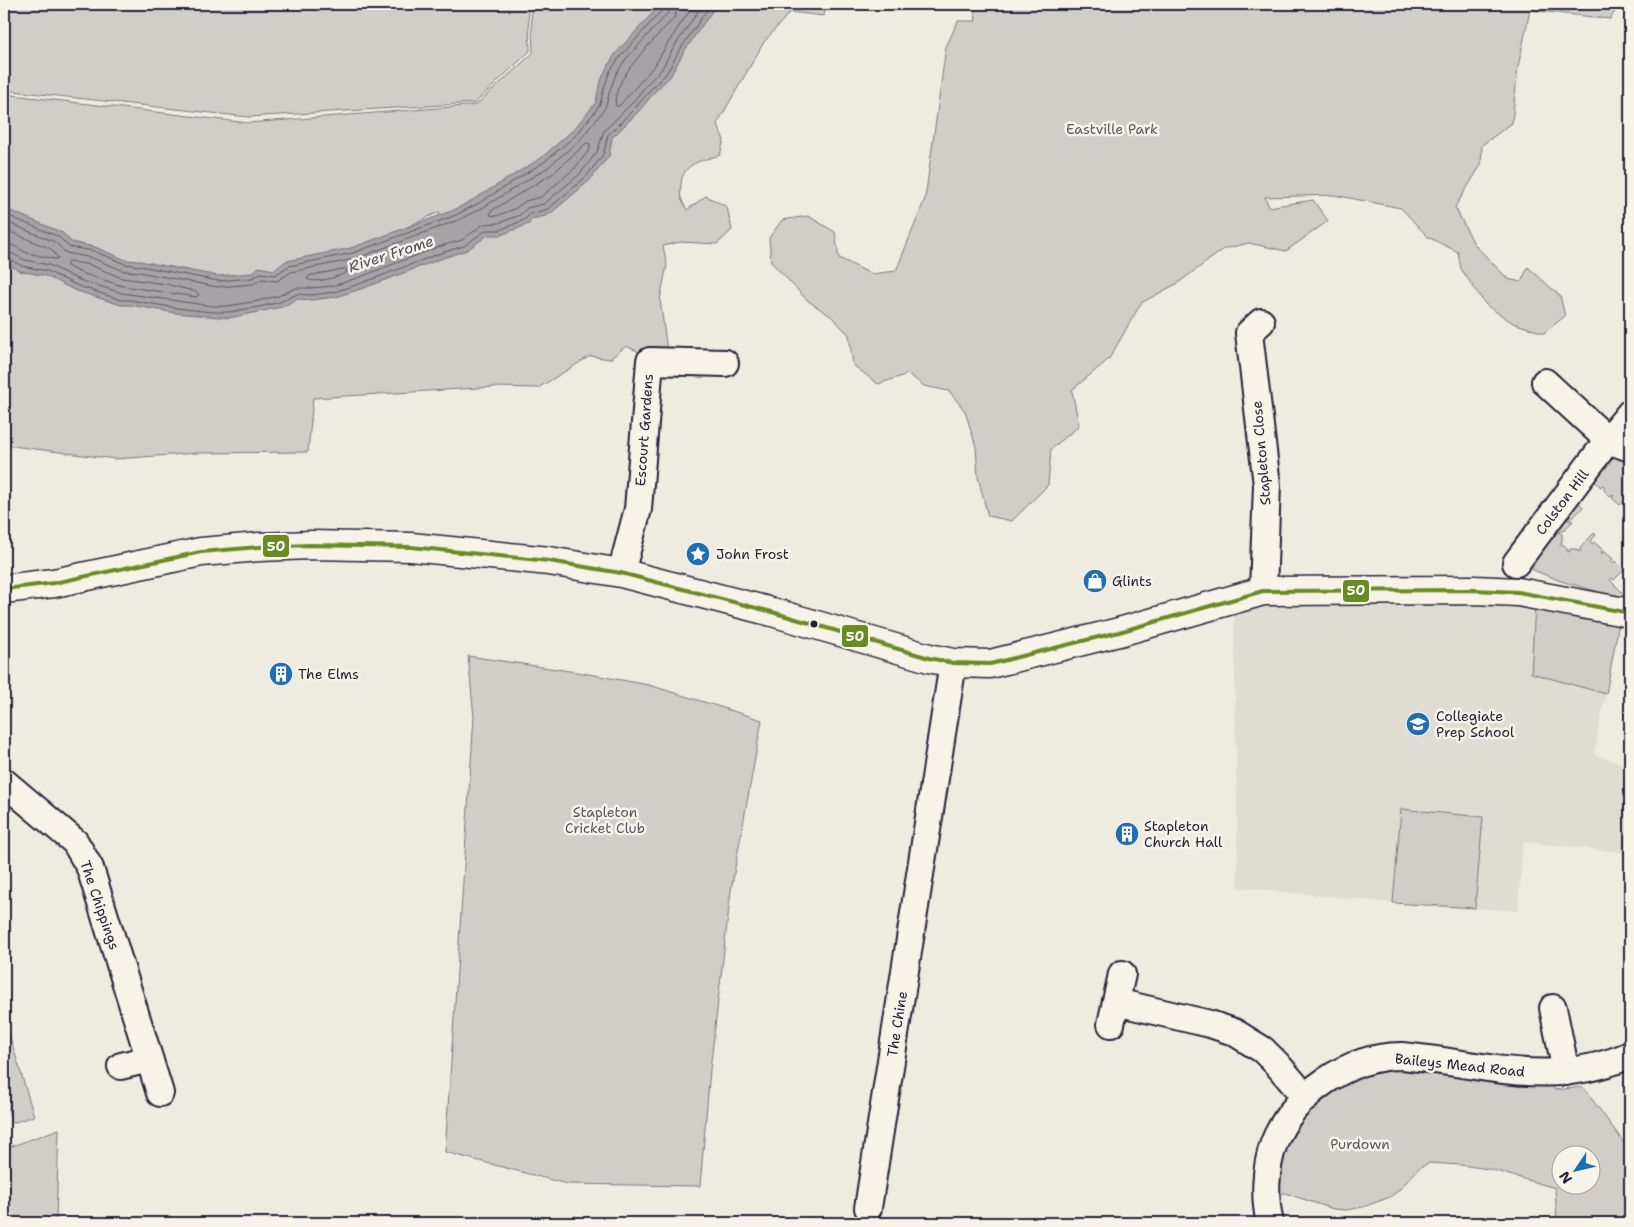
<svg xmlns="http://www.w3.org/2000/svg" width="1634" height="1227" font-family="'Shantell Sans',sans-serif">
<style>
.built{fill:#dfdcd4}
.green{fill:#d1cdc9;stroke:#7a7882;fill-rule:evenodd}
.water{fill:#a6a3a6;stroke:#716f7b}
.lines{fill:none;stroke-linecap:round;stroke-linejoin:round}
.shore{stroke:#575666;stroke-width:1}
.street-casing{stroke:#22223b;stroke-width:30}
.secondary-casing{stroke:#22223b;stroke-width:31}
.street{stroke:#f7f3e8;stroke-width:26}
.secondary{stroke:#f7f3e8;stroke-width:28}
.bus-1-casing{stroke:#f7f3e8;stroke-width:8}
.bus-1{stroke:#6a8a22;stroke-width:4}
.bus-dot{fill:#22223b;stroke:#f7f3e8;stroke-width:2}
.labels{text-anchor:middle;stroke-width:5;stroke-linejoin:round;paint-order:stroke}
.park-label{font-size:14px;fill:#575566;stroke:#f7f3e8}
.street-label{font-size:14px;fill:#22223b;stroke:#f7f3e8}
.poi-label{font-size:14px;fill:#22223b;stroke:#f7f3e8;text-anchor:start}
.water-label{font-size:15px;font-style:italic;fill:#504f60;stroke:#f7f3e8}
.line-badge{stroke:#f7f3e8;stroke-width:2}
.badge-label{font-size:14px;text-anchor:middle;font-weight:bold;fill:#fff}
</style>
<rect width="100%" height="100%" fill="#eeebe1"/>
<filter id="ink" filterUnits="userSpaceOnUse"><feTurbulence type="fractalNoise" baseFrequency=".02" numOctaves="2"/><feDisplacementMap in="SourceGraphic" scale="10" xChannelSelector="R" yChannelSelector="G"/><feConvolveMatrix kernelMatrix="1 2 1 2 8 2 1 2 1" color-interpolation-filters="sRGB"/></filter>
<g filter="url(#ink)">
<!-- built -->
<path class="built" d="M1486,594L1619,622L1594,755L1630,766V834L1627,853L1523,842L1518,911L1393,903L1238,887L1234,613L1257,601Z"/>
<!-- green -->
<g class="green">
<path d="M4,4H528L530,51L475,103L248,117L4,90Z"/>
<path d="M531,4H826L824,16L790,12L764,42L717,124L724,140L720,155C702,161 683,162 681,184C679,197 681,199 687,210L706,196L727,207L732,230L717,244L680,242L663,246L667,265L660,299L667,351L646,355L626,346L610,359L590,356L538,388L494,387L313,398L308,452L197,453L115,459L4,445V94L248,123L476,105L533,53ZM440,212L434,237L403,229L439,212Z"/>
<path d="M974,4H1620L1610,19L1530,10L1518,67L1512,123L1482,145L1481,165L1455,207L1474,244L1508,279L1521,282L1528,267L1560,296L1565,316L1544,333L1513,323L1486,305L1461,269L1458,252L1428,237L1401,208L1334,195L1265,197L1269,207L1313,200L1328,221L1286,251L1249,243L1224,249L1178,283L1141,303L1109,359L1072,390L1079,426L1051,449L1048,485L1012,521L988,516L978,477L976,447L965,411L949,391L924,386L908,374L878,384L853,365L849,335L832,317L807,300L771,262L769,238L782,220L808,216L835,232L839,258L871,274L896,271L925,199L946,47L958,21H976Z"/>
<path d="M1601,454L1630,457V488L1628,491L1630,495L1620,505L1612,498L1614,495L1613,494L1610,496L1603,489L1605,487L1603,485L1601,487L1594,481L1596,478L1594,476Z"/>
<path d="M1576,499L1583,507L1572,519H1569V521H1573L1563,531H1559V533L1562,534V542L1560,543V545L1563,544L1568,549L1567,551L1569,552L1570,549H1577L1579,552L1581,551L1580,548L1594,533L1596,535L1590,542L1592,544L1594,542L1603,550L1601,552L1602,554L1604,551L1613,559L1611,561L1612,563L1615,561L1624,570L1614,580L1612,578L1610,580L1624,594L1626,592L1624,589L1630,582V601L1561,581L1533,570L1529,564Z"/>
<path d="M1535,605L1619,622L1606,694L1531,673Z"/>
<path d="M468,656L583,673L649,685L762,720L731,890L710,1070L700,1186L567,1184L445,1152L474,717Z"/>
<path d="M1401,809L1483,817L1475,908L1393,903Z"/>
<path d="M4,1017L34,1116L12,1123L4,1095Z"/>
<path d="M1397,1067L1509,1083L1534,1086L1553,1085L1554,1090L1583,1087L1630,1151V1223H1557L1555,1188L1489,1169L1461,1165L1429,1163L1419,1168L1398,1191L1390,1197L1363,1207L1347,1210L1333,1209L1285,1193L1277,1194L1281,1158L1294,1130L1315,1103L1355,1077ZM1562,1154H1592V1184H1562Z"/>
<path d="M59,1129L56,1223H4V1149Z"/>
</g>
<!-- water -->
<path class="water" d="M661,4H717L683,53L670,77L656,90L640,110L612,138L609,156L589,181L551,213L546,216L531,219L529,224L501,235H488L467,250L443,258L364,288L336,297L312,300L298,299L282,307L229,318L176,313L130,305H121L74,290L46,276L20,271L4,262V208L63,233L71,242L95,247L126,260L140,261L218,276L252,273L259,267L274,270L286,261L351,248L454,210L476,198L541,158L572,131L590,110L596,102L599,86L606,69L616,53Z"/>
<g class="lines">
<!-- shore -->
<g class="shore">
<path d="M678,4L677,10L674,18C658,36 609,81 616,106H619L655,65L668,43L694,4"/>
<path d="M587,143L590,144V149L575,168L541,197L525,201L516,208L497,216L490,215L491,211L552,174Z"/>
<path d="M4,214L59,237L69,247L94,251L125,264L140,266L218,281L252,278L261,273L275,275L289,266L353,253L456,215L479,203L544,162L576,135L594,113L600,104L604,88L610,71L620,57L663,9L664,4"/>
<path d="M4,221L55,242L66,253L92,258L124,271L139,272L217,287L253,284L262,279L277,281L291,272L355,259L458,220L482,208L547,168L580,140L599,116L606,106L610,90L616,74L625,60L668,13L671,4"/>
<path d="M4,229L51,249L58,258L55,259L27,253L12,245L4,244"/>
<path d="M4,251L9,252L25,260L49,265L79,280L122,293L212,306H228L258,301L278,296L296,288H312L333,286L360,277L438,247L462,240L484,224L499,223L520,215L527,208L544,204L580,174L597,152L604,131L632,103L648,83L661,70L674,47L703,4"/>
<path d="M4,258H8L22,266L47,271L76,285L121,300H130L177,308L211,312H228L259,307L280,302L297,294L312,295L334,292L362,283L441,253L464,246L486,230H500L524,220L530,214L548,209L585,178L603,155L608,135L636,107L653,87L666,74L679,51L711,4"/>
<path d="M69,261L90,265L122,278L166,284L197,292L199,295L196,297L123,286L81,273L67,266V263Z"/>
<path d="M345,269L347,271L346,273C335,277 317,284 307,279L309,276Z"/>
</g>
<!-- street casing -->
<g class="street-casing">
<g id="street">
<path d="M1261,322L1249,333L1267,485L1263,591"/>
<path d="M1545,382L1608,440L1630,413"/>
<path d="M1516,563L1608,440L1630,448"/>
<path d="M621,573L638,509L650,361L725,363"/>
<path d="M4,782L75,842L90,868L160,1093"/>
<path d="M1116,1002L1210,1024L1234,1032L1263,1050L1277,1064L1306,1098"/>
<path d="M1553,1008L1566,1072"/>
<path d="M1111,1024L1122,974"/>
<path d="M121,1066L149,1059"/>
<path d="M868,1208L953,663"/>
<path d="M1270,1223C1264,1198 1265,1168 1274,1143C1293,1094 1349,1056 1401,1056C1484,1063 1548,1090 1630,1055"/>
</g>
</g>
<!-- secondary casing -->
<g class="secondary-casing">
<path id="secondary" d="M4,589L54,583L201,552L259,547L311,545L411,547L549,561L621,573L772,612L929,658L953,663L990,664L1119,632L1263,591L1474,590L1518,592L1630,613"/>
</g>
<!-- street -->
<use href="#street" class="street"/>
<!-- secondary -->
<use href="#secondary" class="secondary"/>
<!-- bus-1 casing -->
<g class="bus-1-casing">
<path id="bus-1" d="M4,589L54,583L201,552L259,547L311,545L411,547L549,561L621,573L772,612L929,658L953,663L990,664L1119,632L1263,591L1474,590L1518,592L1630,613"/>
</g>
<!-- bus-1 -->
<use href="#bus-1" class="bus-1"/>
</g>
</g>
<!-- icons -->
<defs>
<g id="sight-disc" transform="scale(1.25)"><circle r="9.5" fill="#1f6fb2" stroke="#f7f3e8"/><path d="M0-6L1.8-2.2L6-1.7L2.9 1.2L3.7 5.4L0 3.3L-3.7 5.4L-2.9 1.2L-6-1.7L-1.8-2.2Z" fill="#fff"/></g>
<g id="shop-disc" transform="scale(1.25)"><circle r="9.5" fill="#1f6fb2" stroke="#f7f3e8"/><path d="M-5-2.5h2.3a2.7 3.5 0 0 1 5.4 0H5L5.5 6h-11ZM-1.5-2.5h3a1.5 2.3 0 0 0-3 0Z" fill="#fff"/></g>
<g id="building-disc" transform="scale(1.25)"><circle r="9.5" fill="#1f6fb2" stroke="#f7f3e8"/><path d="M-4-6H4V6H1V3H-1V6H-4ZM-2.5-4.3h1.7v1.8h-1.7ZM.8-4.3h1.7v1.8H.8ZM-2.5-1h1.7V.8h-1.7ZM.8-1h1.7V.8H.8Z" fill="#fff"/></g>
<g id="school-disc" transform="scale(1.25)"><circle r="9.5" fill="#1f6fb2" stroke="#f7f3e8"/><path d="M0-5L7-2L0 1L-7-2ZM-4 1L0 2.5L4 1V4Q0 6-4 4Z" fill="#fff"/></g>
</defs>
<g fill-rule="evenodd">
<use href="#sight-disc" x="698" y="554"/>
<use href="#shop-disc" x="1095" y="581"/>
<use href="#building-disc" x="281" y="674"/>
<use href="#school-disc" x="1418" y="724"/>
<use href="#building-disc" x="1127" y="834"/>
</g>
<!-- markers -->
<circle class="bus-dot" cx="814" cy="624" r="4.5"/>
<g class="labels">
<!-- park labels -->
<g class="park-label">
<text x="1112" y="134">Eastville Park</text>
<text x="605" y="817">Stapleton<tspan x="605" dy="16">Cricket Club</tspan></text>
<text x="1360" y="1149">Purdown</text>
</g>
<!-- street labels -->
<g class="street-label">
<text transform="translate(644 430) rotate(-86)" y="5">Escourt Gardens</text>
<text transform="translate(1261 453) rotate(-95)" y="5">Stapleton Close</text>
<text transform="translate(1562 502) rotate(-53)" y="5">Colston Hill</text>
<text transform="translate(100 905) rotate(71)" y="5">The Chippings</text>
<text transform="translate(897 1024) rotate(-81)" y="5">The Chine</text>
<text transform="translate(1460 1065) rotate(6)" y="5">Baileys Mead Road</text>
</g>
<!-- poi labels -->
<g class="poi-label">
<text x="716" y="559">John Frost</text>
<text x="1112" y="586">Glints</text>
<text x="298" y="679">The Elms</text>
<text x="1436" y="721">Collegiate<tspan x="1436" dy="16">Prep School</tspan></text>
<text x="1144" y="831">Stapleton<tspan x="1144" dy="16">Church Hall</tspan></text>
</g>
<!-- water labels -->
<g class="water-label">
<text transform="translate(391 254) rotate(-18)" y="5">River Frome</text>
</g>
</g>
<g class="line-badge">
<rect x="262" y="534" width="28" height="24" rx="5" fill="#6a8a22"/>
<rect x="1342" y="579" width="28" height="24" rx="5" fill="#6a8a22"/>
<rect x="841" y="624" width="28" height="24" rx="5" fill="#6a8a22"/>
</g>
<g class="badge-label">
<text x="276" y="551">50</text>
<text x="1356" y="595">50</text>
<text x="855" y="641">50</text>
</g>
<!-- margin -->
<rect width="1634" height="1227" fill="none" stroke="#f7f3e8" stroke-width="20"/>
<rect x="10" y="10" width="1614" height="1207" fill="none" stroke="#22223b" stroke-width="2" filter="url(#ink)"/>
<!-- north arrow -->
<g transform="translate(1576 1170) rotate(235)"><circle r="24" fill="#f7f3e8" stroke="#a29fa3"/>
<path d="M0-4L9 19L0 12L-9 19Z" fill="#1f6fb2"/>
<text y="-8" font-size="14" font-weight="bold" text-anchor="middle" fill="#22223b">N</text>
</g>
</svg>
